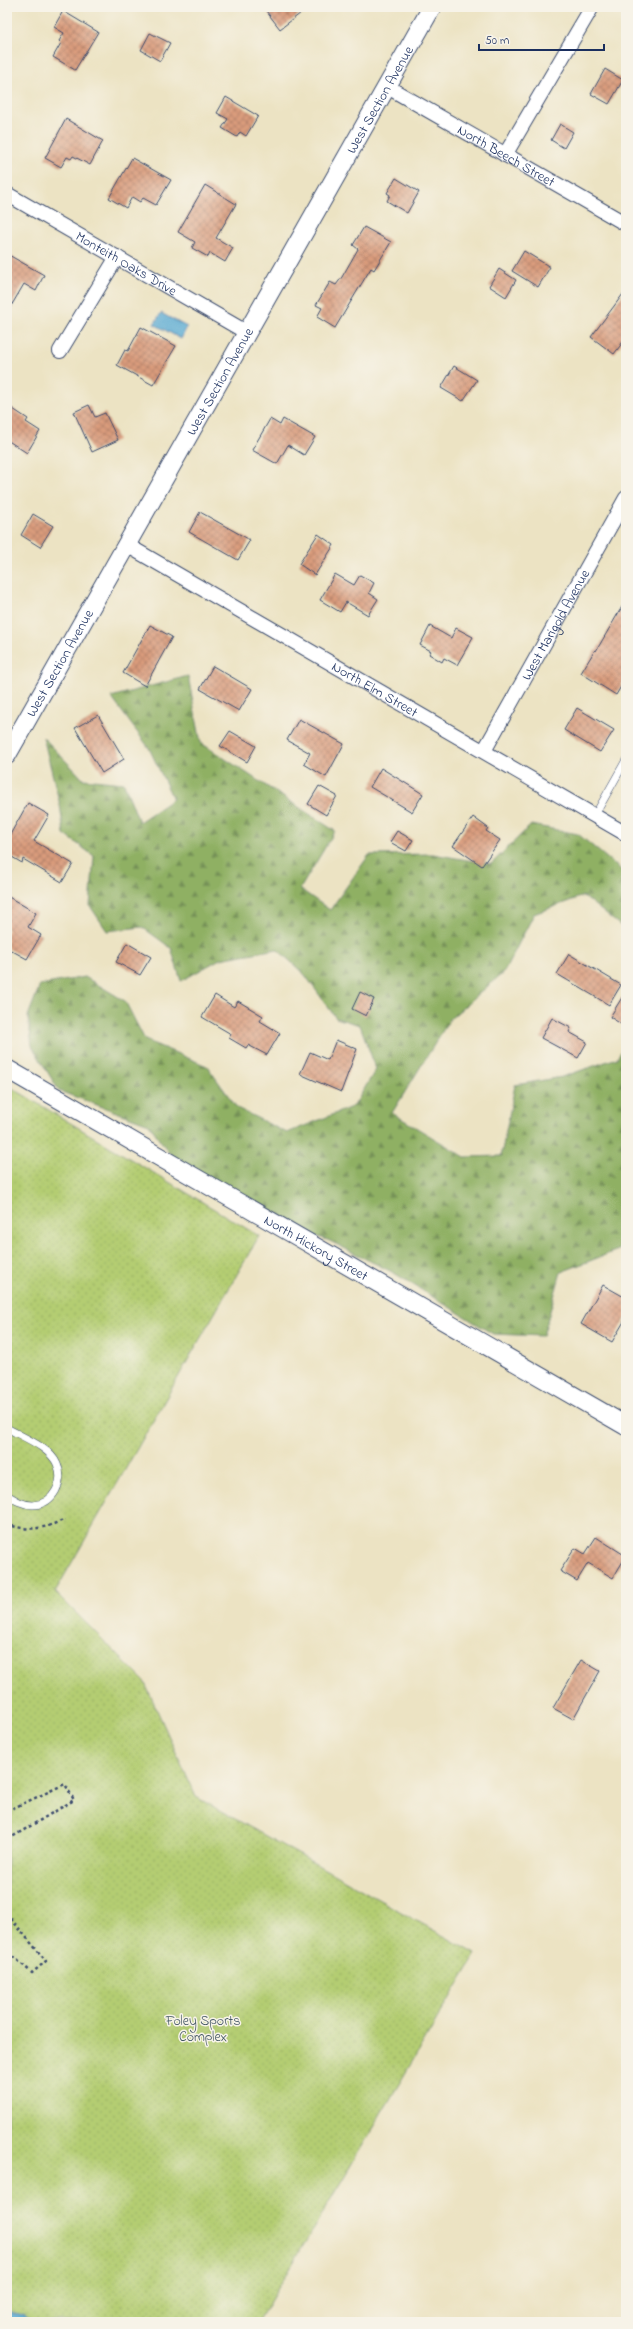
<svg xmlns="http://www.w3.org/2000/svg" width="633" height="2329" font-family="'Indie Flower',sans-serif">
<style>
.forest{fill:url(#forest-firs);stroke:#557061}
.park{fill:url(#park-dots);stroke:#687e68}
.water{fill:#57a9d2;stroke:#396c98}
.building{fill:url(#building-cross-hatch)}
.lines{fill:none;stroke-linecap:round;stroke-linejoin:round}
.service-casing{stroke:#3a4a6d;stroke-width:8}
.minor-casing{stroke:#3a4a6d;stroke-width:16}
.tertiary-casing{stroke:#3a4a6d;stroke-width:20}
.path{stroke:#3a4a6d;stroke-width:2.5;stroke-dasharray:3 3;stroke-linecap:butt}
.service{stroke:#fff;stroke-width:7}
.minor{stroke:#fff;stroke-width:14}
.tertiary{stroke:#fff;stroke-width:18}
.labels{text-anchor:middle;stroke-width:3;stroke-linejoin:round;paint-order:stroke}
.street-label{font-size:14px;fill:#1b2f5e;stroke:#f7f3e8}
.park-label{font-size:14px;fill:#415663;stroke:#f7f3e8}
</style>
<defs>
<pattern id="forest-firs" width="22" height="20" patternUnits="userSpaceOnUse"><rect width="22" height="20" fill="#8fb064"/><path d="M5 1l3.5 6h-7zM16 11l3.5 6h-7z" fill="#749056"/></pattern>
<pattern id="park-dots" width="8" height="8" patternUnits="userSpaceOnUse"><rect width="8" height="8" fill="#b4cd72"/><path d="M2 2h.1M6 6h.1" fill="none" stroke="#9ab065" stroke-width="1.8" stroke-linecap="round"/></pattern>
<pattern id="building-cross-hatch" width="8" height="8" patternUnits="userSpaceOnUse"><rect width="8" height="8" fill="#d99b7b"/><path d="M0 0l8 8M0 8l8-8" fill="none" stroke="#af7f68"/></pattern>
</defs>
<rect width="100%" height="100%" fill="#f7f3e8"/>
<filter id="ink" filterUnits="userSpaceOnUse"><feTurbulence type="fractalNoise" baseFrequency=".025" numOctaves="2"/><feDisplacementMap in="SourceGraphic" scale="8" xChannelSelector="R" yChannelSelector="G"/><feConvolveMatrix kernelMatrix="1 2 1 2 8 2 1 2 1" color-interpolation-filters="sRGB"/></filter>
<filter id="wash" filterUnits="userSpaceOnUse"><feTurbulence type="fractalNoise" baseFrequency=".012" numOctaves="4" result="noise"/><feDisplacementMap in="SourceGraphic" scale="16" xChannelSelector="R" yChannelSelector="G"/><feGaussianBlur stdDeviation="0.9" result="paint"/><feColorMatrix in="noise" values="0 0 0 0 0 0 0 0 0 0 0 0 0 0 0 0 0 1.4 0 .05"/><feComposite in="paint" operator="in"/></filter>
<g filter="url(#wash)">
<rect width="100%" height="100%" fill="#ece3c3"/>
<!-- forest -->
<path class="forest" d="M188,676L201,743L335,831L300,889L330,910L369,855L433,854L491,864L531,825L578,834L626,874V930L583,896L534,914L504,972L450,1019L392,1113L465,1157L501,1156L515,1085L562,1077L617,1058L626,1042V1247L561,1272L543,1336L493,1334L394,1273L328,1240L242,1214L171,1156L149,1124L59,1091L32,1046L28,1016L40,985L85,977L125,1001L145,1040L207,1066L237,1108L287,1133L354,1106L376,1069L360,1025L336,1018L305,975L277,949L220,959L181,981L171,948L142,927L107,931L90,906L94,856L64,834L60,805L43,737L83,779L124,783L139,822L173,799L149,748L111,697Z"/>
<!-- park -->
<path class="park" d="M7,1085L259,1236L55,1592L144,1681L196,1797L476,1954L258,2322H7Z"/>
<!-- water -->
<g class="water">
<path d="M161,313L187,327L181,339L154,324Z"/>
<path d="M7,2311L23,2315L32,2322H7Z"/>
</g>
<g id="blocks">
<!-- building -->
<g class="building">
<path d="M263,7H309L280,29Z"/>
<path d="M63,11L98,32L75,70L53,57L61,43L59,41L64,33L54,27Z"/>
<path d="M150,33L170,43L160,61L141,50Z"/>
<path d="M605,69L623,80L609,104L591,94Z"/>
<path d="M226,97L258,116L246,136L240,132L237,137L222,128L228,119L217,113Z"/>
<path d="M66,119L103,141L90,165L73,156L71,159L67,157L61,167L45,158Z"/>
<path d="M560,124L573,132L564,148L551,140Z"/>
<path d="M132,158L171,180L156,205L143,198L140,202L132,197L126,208L109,198Z"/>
<path d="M396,178L419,192L407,213L387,201L390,195L387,193Z"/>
<path d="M205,185L236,204L216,238L233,248L225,262L210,253L208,257L192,248L195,242L178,232Z"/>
<path d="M364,227L391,242L374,270L371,268L335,328L317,317L322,308L316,305L330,282L336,285L342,277L358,249L353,245Z"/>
<path d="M524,251L550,267L538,287L512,271Z"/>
<path d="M7,254L44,275L36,291L24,284L7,313Z"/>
<path d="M499,269L516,280L506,297L489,286Z"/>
<path d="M626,290V338L614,354L591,337Z"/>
<path d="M141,327L176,346L153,385L117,365L125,350L128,351Z"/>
<path d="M454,366L477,380L463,401L441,388Z"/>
<path d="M7,405L28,419L26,422L40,431L27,453L7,440Z"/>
<path d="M89,405L95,417L105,413L118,440L92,452L74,412Z"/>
<path d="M270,419L280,425L283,419L315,437L304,455L288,445L277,464L252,450Z"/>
<path d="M200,512L250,540L238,560L189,532Z"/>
<path d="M33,514L53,526L40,547L21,535Z"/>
<path d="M318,534L334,545L315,575L299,564Z"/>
<path d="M335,574L354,585L360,575L374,583L369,593L378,599L368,615L346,602L340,612L320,600Z"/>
<path d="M626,600V678L616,695L581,673L595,650L596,651Z"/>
<path d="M150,625L172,637L145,686L123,673Z"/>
<path d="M430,626L451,638L456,628L473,637L457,665L444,658L442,662L429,654L431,651L420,645Z"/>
<path d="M213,666L252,689L239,711L200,689Z"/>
<path d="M577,708L614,730L600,752L564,730Z"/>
<path d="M98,715L124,759L102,773L75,728Z"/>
<path d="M299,719L344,744L326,777L304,764L310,753L287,740Z"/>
<path d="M230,731L256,746L247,762L220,746Z"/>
<path d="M381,768L423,794L412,812L370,787Z"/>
<path d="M319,786L337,796L326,815L308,804Z"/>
<path d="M28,803L49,815L34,841L73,864L62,882L23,859L22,863L7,854V840Z"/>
<path d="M473,817L488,828L486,831L500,840L482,866L453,846Z"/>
<path d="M397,831L413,840L406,851L390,842Z"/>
<path d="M7,896L36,913L28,927L41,935L27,959L7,948Z"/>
<path d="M127,943L151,957L140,975L116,962Z"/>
<path d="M569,954L621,985L609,1005L557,974Z"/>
<path d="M626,991V1027L610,1017Z"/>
<path d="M360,992L374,999L366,1016L352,1009Z"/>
<path d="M215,995L234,1007L238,1001L263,1016L260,1021L280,1033L267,1055L248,1045L246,1048L229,1038L231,1034L202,1017Z"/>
<path d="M552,1018L571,1028L569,1032L587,1042L578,1058L541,1038Z"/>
<path d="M336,1040L357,1049L341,1092L300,1074L310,1052L328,1060Z"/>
<path d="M603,1285L626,1298V1318L612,1342L581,1324Z"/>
<path d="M596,1537L626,1556L613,1578L588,1563L577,1581L560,1571L575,1548L585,1554Z"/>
<path d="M581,1660L600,1671L573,1719L553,1708Z"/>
</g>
</g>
</g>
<g filter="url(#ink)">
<use href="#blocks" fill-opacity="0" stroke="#3a4a6d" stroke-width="1"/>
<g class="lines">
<!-- service casing -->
<g class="service-casing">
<g id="service">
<path d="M595,815L626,760"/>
<path d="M7,1428C22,1437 50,1447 57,1464C65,1481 54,1504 33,1505C23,1505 15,1500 7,1495"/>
</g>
</g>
<!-- minor casing -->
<g class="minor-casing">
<g id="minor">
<path id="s1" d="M386,86L626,224"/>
<path d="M505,155L592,7"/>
<path id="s2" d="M7,194L246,332"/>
<path d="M60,351L117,257"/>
<path id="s3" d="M125,544L626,834"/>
<path id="s4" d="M484,751L626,498"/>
</g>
</g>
<!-- tertiary casing -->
<g class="tertiary-casing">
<g id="tertiary">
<path id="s5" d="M7,755L432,7"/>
<path id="s6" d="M7,1069L626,1426"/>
</g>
</g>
<!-- path -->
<g class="path">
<path d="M7,1524C28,1532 45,1529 65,1519"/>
<path d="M7,1811L65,1784L74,1800L7,1840"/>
<path d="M7,1914L46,1961L32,1973L7,1951"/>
</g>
<!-- service -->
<use href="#service" class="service"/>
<!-- minor -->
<use href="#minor" class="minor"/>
<!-- tertiary -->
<use href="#tertiary" class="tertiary"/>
</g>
</g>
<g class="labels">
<!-- street labels -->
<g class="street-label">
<text dy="5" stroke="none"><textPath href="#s5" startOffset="754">West Section Avenue</textPath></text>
<text dy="5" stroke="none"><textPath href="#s1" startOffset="139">North Beech Street</textPath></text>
<text dy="5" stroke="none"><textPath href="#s2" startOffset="138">Monteith Oaks Drive</textPath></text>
<text dy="5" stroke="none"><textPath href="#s5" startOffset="430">West Section Avenue</textPath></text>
<text dy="5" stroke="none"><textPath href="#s4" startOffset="145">West Marigold Avenue</textPath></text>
<text dy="5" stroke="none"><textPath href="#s5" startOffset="106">West Section Avenue</textPath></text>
<text dy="5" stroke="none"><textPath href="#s3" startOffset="289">North Elm Street</textPath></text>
<text dy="5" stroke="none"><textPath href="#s6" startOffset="357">North Hickory Street</textPath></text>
</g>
<!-- park labels -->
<g class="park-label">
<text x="203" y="2025">Foley Sports<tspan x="203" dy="16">Complex</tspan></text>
</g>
</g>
<!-- margin -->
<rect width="633" height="2329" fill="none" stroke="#f7f3e8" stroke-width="24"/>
<!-- scale -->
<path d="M479 44v6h125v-6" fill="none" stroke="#1b2f5e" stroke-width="2"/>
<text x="485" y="44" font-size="12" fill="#1b2f5e" stroke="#f7f3e8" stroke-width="3" paint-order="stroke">50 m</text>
</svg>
